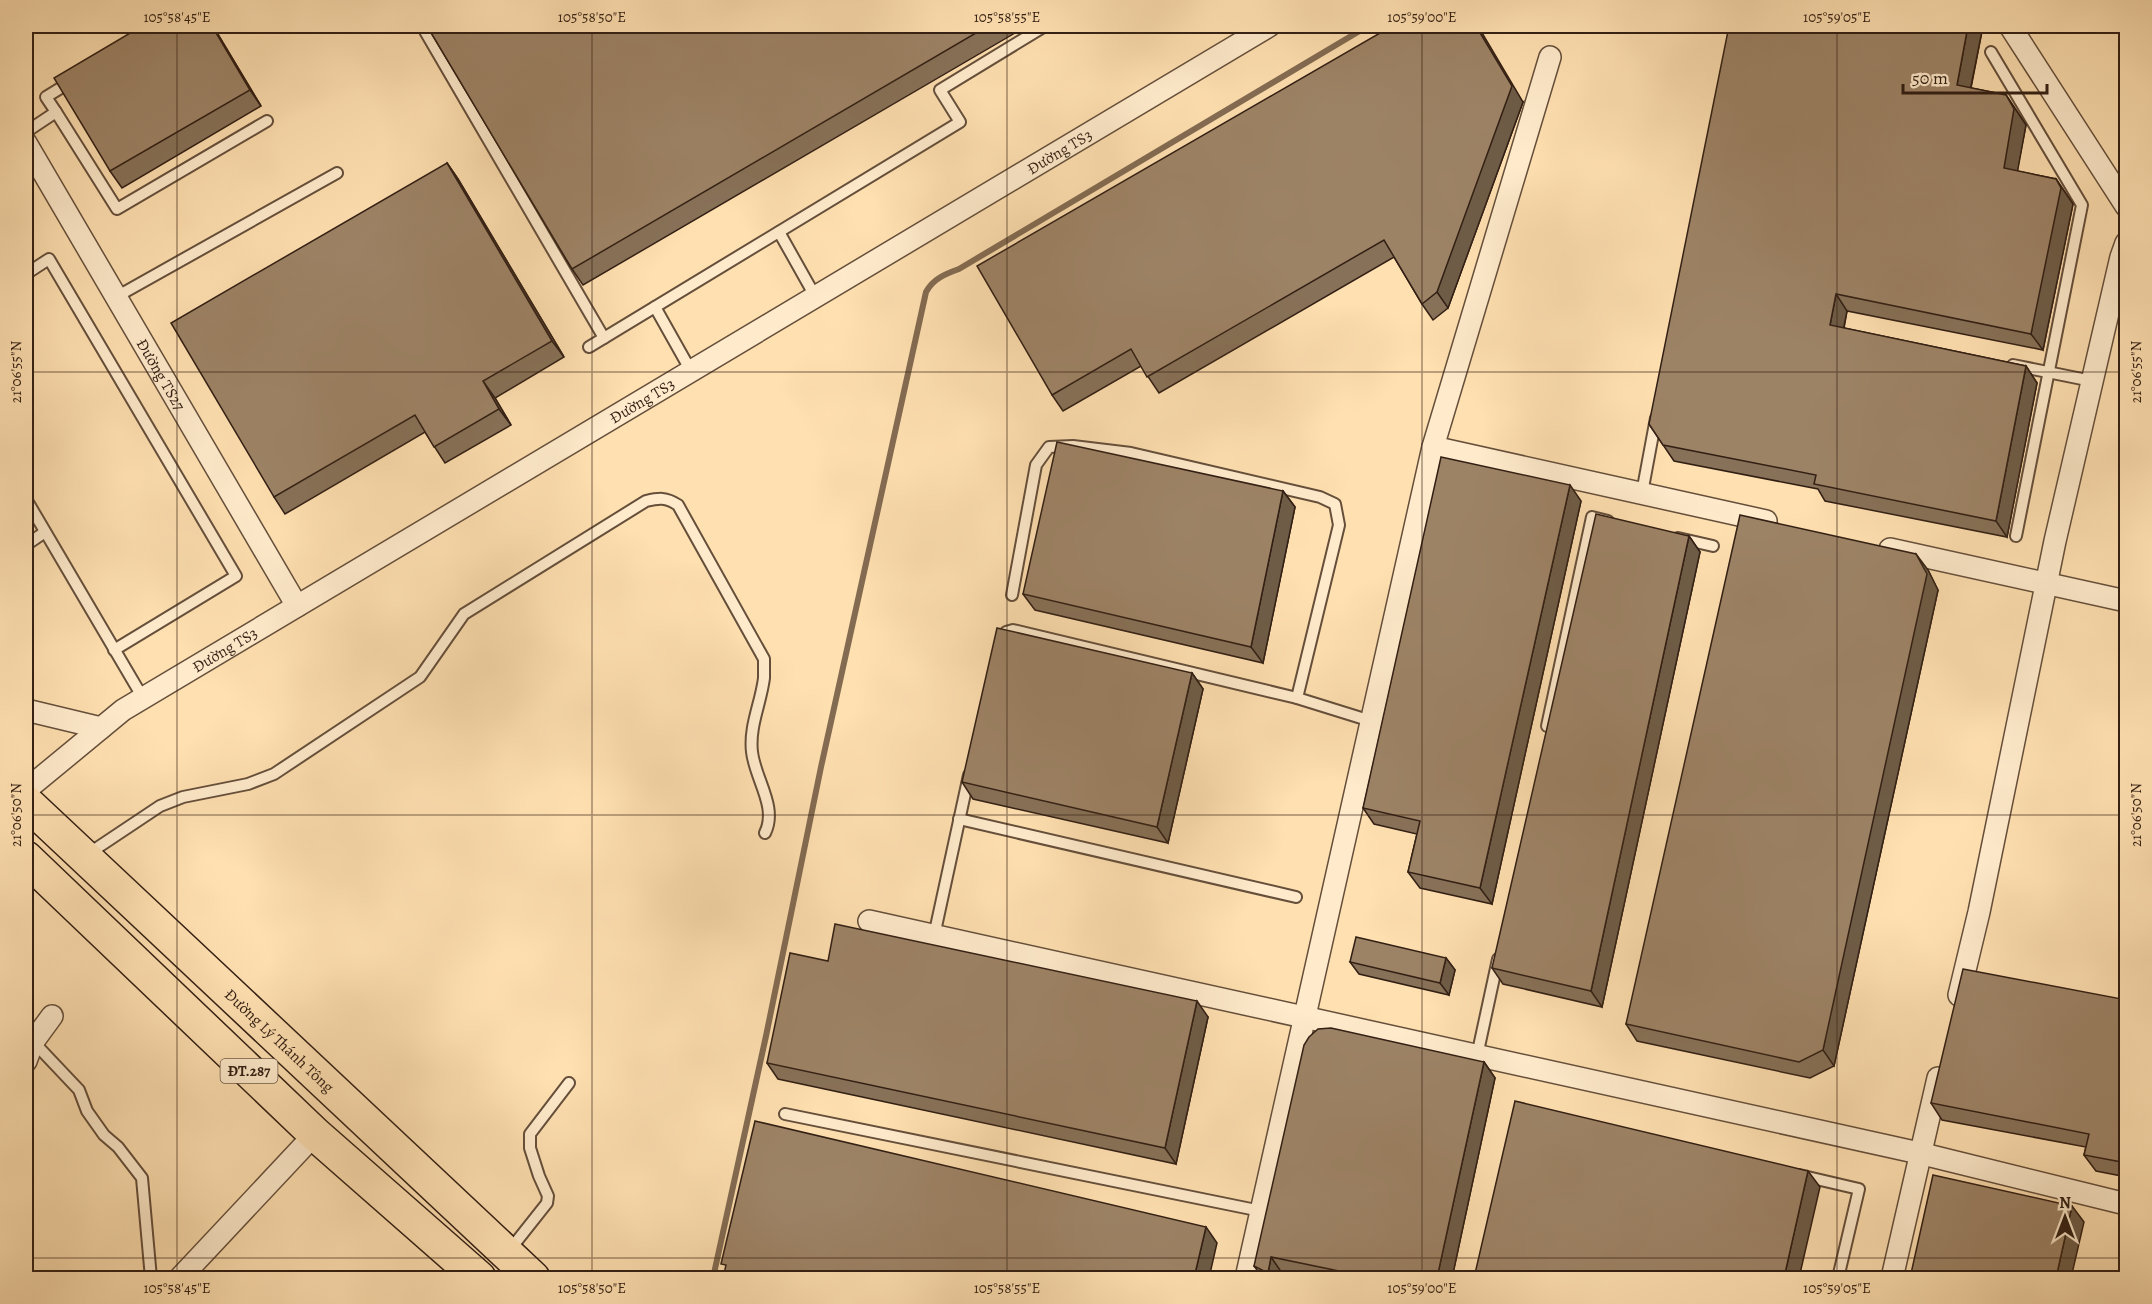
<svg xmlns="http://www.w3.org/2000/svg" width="2152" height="1304" font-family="Alegreya,serif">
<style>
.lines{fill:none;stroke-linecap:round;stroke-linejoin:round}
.stream{stroke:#836b52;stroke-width:6}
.lane-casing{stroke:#654f3b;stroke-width:14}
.street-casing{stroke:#654f3b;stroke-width:24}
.primary-casing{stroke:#321f14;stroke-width:36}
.lane{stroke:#ffebcc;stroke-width:10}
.street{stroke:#ffebcc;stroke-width:21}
.primary{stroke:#ffe0b1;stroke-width:33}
.wall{fill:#877158;stroke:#321f14;stroke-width:1.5}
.shaded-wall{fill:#6e5c47;stroke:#321f14;stroke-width:1.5}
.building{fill:#9d8366;stroke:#321f14;stroke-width:1.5}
.ticks{fill:none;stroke:#321f14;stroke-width:1.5;stroke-opacity:0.45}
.labels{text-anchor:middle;stroke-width:6;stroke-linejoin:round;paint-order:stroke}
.shield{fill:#ffebcc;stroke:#705c4b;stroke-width:1.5}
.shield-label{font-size:15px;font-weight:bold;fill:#321f14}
.street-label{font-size:16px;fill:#321f14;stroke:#ffebcc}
.neatline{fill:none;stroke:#321f14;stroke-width:2}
.ticks-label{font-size:15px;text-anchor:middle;fill:#321f14}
</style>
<rect width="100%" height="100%" fill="#ffe0b1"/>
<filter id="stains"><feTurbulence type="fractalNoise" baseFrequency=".00333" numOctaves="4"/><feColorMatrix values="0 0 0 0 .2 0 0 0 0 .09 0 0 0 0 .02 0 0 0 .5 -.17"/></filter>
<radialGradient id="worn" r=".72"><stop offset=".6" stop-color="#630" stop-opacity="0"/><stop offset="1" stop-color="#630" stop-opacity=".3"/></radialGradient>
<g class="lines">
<!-- stream -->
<path class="stream" d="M713,1278L766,1036L821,767L926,292C933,279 945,274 959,269L1368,26"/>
<!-- lane casing -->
<g class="lane-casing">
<g id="lane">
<path d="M422,26L604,338"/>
<path d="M1991,52L2082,205L2016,536"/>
<path d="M56,112L46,97L72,81"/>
<path d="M26,132L56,112L117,209L267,121"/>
<path d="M779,232L815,296"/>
<path d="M26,274L49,259L236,576L114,650"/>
<path d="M116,297L337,173"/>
<path d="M655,307L691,371"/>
<path d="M589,347L960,122L940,90L1045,26"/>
<path d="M2013,365L2092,381"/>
<path d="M1642,493L1656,418"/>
<path d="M26,499L143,698"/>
<path d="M1678,538L1713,546"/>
<path d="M26,545L45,532"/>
<path d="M1012,595L1036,465L1049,447L1073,446L1131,453L1320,497L1335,504L1339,525L1297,698"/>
<path d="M1001,640L1006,632L1013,630L1297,698L1371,721"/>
<path d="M1547,726L1592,517L1608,521"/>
<path d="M959,819L1296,897"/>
<path d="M88,854L160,806L183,797L248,784L274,774L420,677L464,614L646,501C659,498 666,497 678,505L764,659C764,665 764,672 764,678C761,703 749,726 752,752C755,779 778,807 765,833"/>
<path d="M934,936L969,775"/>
<path d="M26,1034L79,1090L87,1111L104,1135L118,1147L142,1178L151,1278"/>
<path d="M1477,1056L1498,959"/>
<path d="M785,1114L1261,1211"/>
<path d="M1799,1175L1859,1189L1838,1278"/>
<path d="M509,1251L547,1203L548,1196L539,1176L530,1148V1134L569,1083"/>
</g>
</g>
<!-- street casing -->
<g class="street-casing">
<g id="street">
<path d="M2010,26L2126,206"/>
<path id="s1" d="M26,143L297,606"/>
<path d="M1433,447L1766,521"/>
<path d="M1890,549L2126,601"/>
<path d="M26,710L101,728"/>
<path id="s2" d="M26,790L123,710L1269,26"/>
<path d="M869,921L1919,1153L2126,1204"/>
<path d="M1959,995L1979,912L2055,541L2121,257L2126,243"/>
<path d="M26,1061L33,1042L52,1016"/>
<path d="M180,1278L315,1134"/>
<path d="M1246,1278L1433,447L1550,57"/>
<path d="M1892,1278L1938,1078"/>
</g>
</g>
<!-- primary casing -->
<g class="primary-casing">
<g id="primary">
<path id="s3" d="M26,802L533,1278"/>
<path d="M26,858L315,1134L479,1278"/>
</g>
</g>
<!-- lane -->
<use href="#lane" class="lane"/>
<!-- street -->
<use href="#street" class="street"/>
<!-- primary -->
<use href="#primary" class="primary"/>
</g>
<!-- wall -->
<g class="wall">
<path d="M142,26H213L261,106L122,188L110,171Z"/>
<path d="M427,26H1027L583,285L572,269Z"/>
<path d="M1983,26L1971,88L2006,95L2026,125L2017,171L2056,179L2073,204L2043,350L1847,311L1844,328L2026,366L2037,383L2007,537L1825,501L1818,489L1674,461L1649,424Z"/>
<path d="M1523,102L1448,308L1433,320L1422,304L1394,257L1159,393L1141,366L1063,411L1052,395Z"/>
<path d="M447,163L458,179L564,357L495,398L511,425L445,463L425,432L285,514L274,497Z"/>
<path d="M1283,491L1295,507L1263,663L1035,610L1023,594Z"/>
<path d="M1581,501L1492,904L1420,888L1408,872L1417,834L1374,824L1363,808Z"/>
<path d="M1689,536L1700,552L1602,1007L1503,984L1492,968Z"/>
<path d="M1928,570L1938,590L1834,1066L1810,1078L1637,1041L1626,1024Z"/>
<path d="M1192,673L1203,689L1168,843L973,799L962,782Z"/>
<path d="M1446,958L1455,970L1449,995L1359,974L1350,962Z"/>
<path d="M828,961L1208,1017L1176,1164L778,1079L767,1063Z"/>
<path d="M2127,1000V1177L2096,1171L2084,1155L2086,1147L1942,1120L1931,1103Z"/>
<path d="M1484,1062L1495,1078L1452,1278H1308L1282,1273L1281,1278H1263L1254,1266Z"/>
</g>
<!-- shaded-wall -->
<g class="shaded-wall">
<path d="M212,26H213L261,106L250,90Z"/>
<path d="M1476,26H1478L1523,102L1448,308L1437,292Z"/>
<path d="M1968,26H1983L1968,101L1957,85Z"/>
<path d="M2006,95L2026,125L2015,185L2004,168Z"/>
<path d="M447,163L458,179L564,357L552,341Z"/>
<path d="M2056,179L2073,204L2043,350L2031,334Z"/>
<path d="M1836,294L1847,311L1841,341L1830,325Z"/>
<path d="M2026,366L2037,383L2007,537L1996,521Z"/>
<path d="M483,381L495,398L511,425L499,409Z"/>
<path d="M1570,485L1581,501L1492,904L1480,888Z"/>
<path d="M1283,491L1295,507L1263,663L1251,647Z"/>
<path d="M1689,536L1700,552L1602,1007L1591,991Z"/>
<path d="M1916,554L1928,570L1938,590L1834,1066L1823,1050Z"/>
<path d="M1192,673L1203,689L1168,843L1157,827Z"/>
<path d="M1446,958L1455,970L1449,995L1440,983Z"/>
<path d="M1197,1001L1208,1017L1176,1164L1165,1148Z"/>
<path d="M1484,1062L1495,1078L1452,1278H1437Z"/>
<path d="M1808,1171L1820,1187L1799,1278H1784Z"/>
<path d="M2072,1206L2084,1222L2071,1278H2056Z"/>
<path d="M1206,1227L1217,1243L1209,1278H1194Z"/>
<path d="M1271,1257L1282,1273L1281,1278H1272L1268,1273Z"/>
</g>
<!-- building -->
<g class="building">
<path d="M142,26H212L250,90L110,171L54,78Z"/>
<path d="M427,26H988L572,269Z"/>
<path d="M1392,26H1476L1512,86L1437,292L1422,304L1384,240L1147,377L1131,349L1052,395L977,266Z"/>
<path d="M1729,26H1968L1957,85L2006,95L2014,109L2004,168L2056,179L2061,188L2031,334L1836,294L1830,325L2026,366L1996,521L1814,484L1816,475L1663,445L1649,424Z"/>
<path d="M447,163L552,341L483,381L499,409L434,447L415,415L274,497L171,323Z"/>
<path d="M1057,442L1283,491L1251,647L1023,594Z"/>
<path d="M1441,457L1570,485L1480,888L1408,872L1420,821L1363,808Z"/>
<path d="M1596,514L1689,536L1591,991L1492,968Z"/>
<path d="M1740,515L1916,554L1927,574L1823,1050L1799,1062L1626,1024Z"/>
<path d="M997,628L1192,673L1157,827L962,782Z"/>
<path d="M835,924L1197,1001L1165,1148L767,1063L790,953L828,961Z"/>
<path d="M1356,937L1446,958L1440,983L1350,962Z"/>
<path d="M1963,969L2127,1000V1163L2084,1155L2089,1134L1931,1103Z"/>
<path d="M1331,1028L1484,1062L1437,1278H1373L1271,1257L1268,1273L1254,1266L1304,1045L1309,1037L1318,1029Z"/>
<path d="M1515,1101L1808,1171L1784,1278H1474Z"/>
<path d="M755,1121L1206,1227L1194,1278H723L726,1265L721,1264Z"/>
<path d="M1933,1175L2072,1206L2056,1278H1910Z"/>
</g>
<!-- ticks -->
<path class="ticks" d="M177,26V1278M592,26V1278M1007,26V1278M1422,26V1278M1837,26V1278M26,372H2126M26,815H2126M26,1258H2126"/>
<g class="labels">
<!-- shield labels -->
<rect class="shield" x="220.5" y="1059" width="57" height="24" rx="4.5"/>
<g class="shield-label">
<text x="249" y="1076">ĐT.287</text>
</g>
<!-- street labels -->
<g class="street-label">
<text dy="6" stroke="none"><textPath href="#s2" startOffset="1216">Đường TS3</textPath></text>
<text dy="6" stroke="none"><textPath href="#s1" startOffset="268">Đường TS27</textPath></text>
<text dy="6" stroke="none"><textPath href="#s2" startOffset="730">Đường TS3</textPath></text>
<text dy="6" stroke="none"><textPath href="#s2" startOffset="244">Đường TS3</textPath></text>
<text dy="6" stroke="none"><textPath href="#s3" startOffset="348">Đường Lý Thánh Tông</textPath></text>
</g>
</g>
<!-- margin -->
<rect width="2152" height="1304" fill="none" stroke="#ffe0b1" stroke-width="66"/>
<!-- north arrow -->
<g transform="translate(2065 1217)" stroke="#ffebcc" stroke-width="4.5" paint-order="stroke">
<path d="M0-4.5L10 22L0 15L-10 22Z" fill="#321f14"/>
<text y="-9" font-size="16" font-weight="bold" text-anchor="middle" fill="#321f14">N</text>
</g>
<!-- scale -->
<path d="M1903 84v9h144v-9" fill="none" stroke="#321f14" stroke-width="3"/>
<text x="1912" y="84" font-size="18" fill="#321f14" stroke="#ffebcc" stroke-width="4.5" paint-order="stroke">50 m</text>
<rect x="33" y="33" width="2086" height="1238" class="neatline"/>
<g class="ticks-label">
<text x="177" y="22">105°58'45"E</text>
<text x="592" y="22">105°58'50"E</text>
<text x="1007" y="22">105°58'55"E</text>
<text x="1422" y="22">105°59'00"E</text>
<text x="1837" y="22">105°59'05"E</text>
<text transform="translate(16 372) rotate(-90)" y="5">21°06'55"N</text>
<text transform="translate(2136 372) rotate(-90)" y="5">21°06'55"N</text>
<text transform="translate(16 815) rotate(-90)" y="5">21°06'50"N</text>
<text transform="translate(2136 815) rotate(-90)" y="5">21°06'50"N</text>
<text x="177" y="1293">105°58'45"E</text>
<text x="592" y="1293">105°58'50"E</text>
<text x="1007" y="1293">105°58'55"E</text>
<text x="1422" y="1293">105°59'00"E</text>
<text x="1837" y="1293">105°59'05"E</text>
</g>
<rect width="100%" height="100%" filter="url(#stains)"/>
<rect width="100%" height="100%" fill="url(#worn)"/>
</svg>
